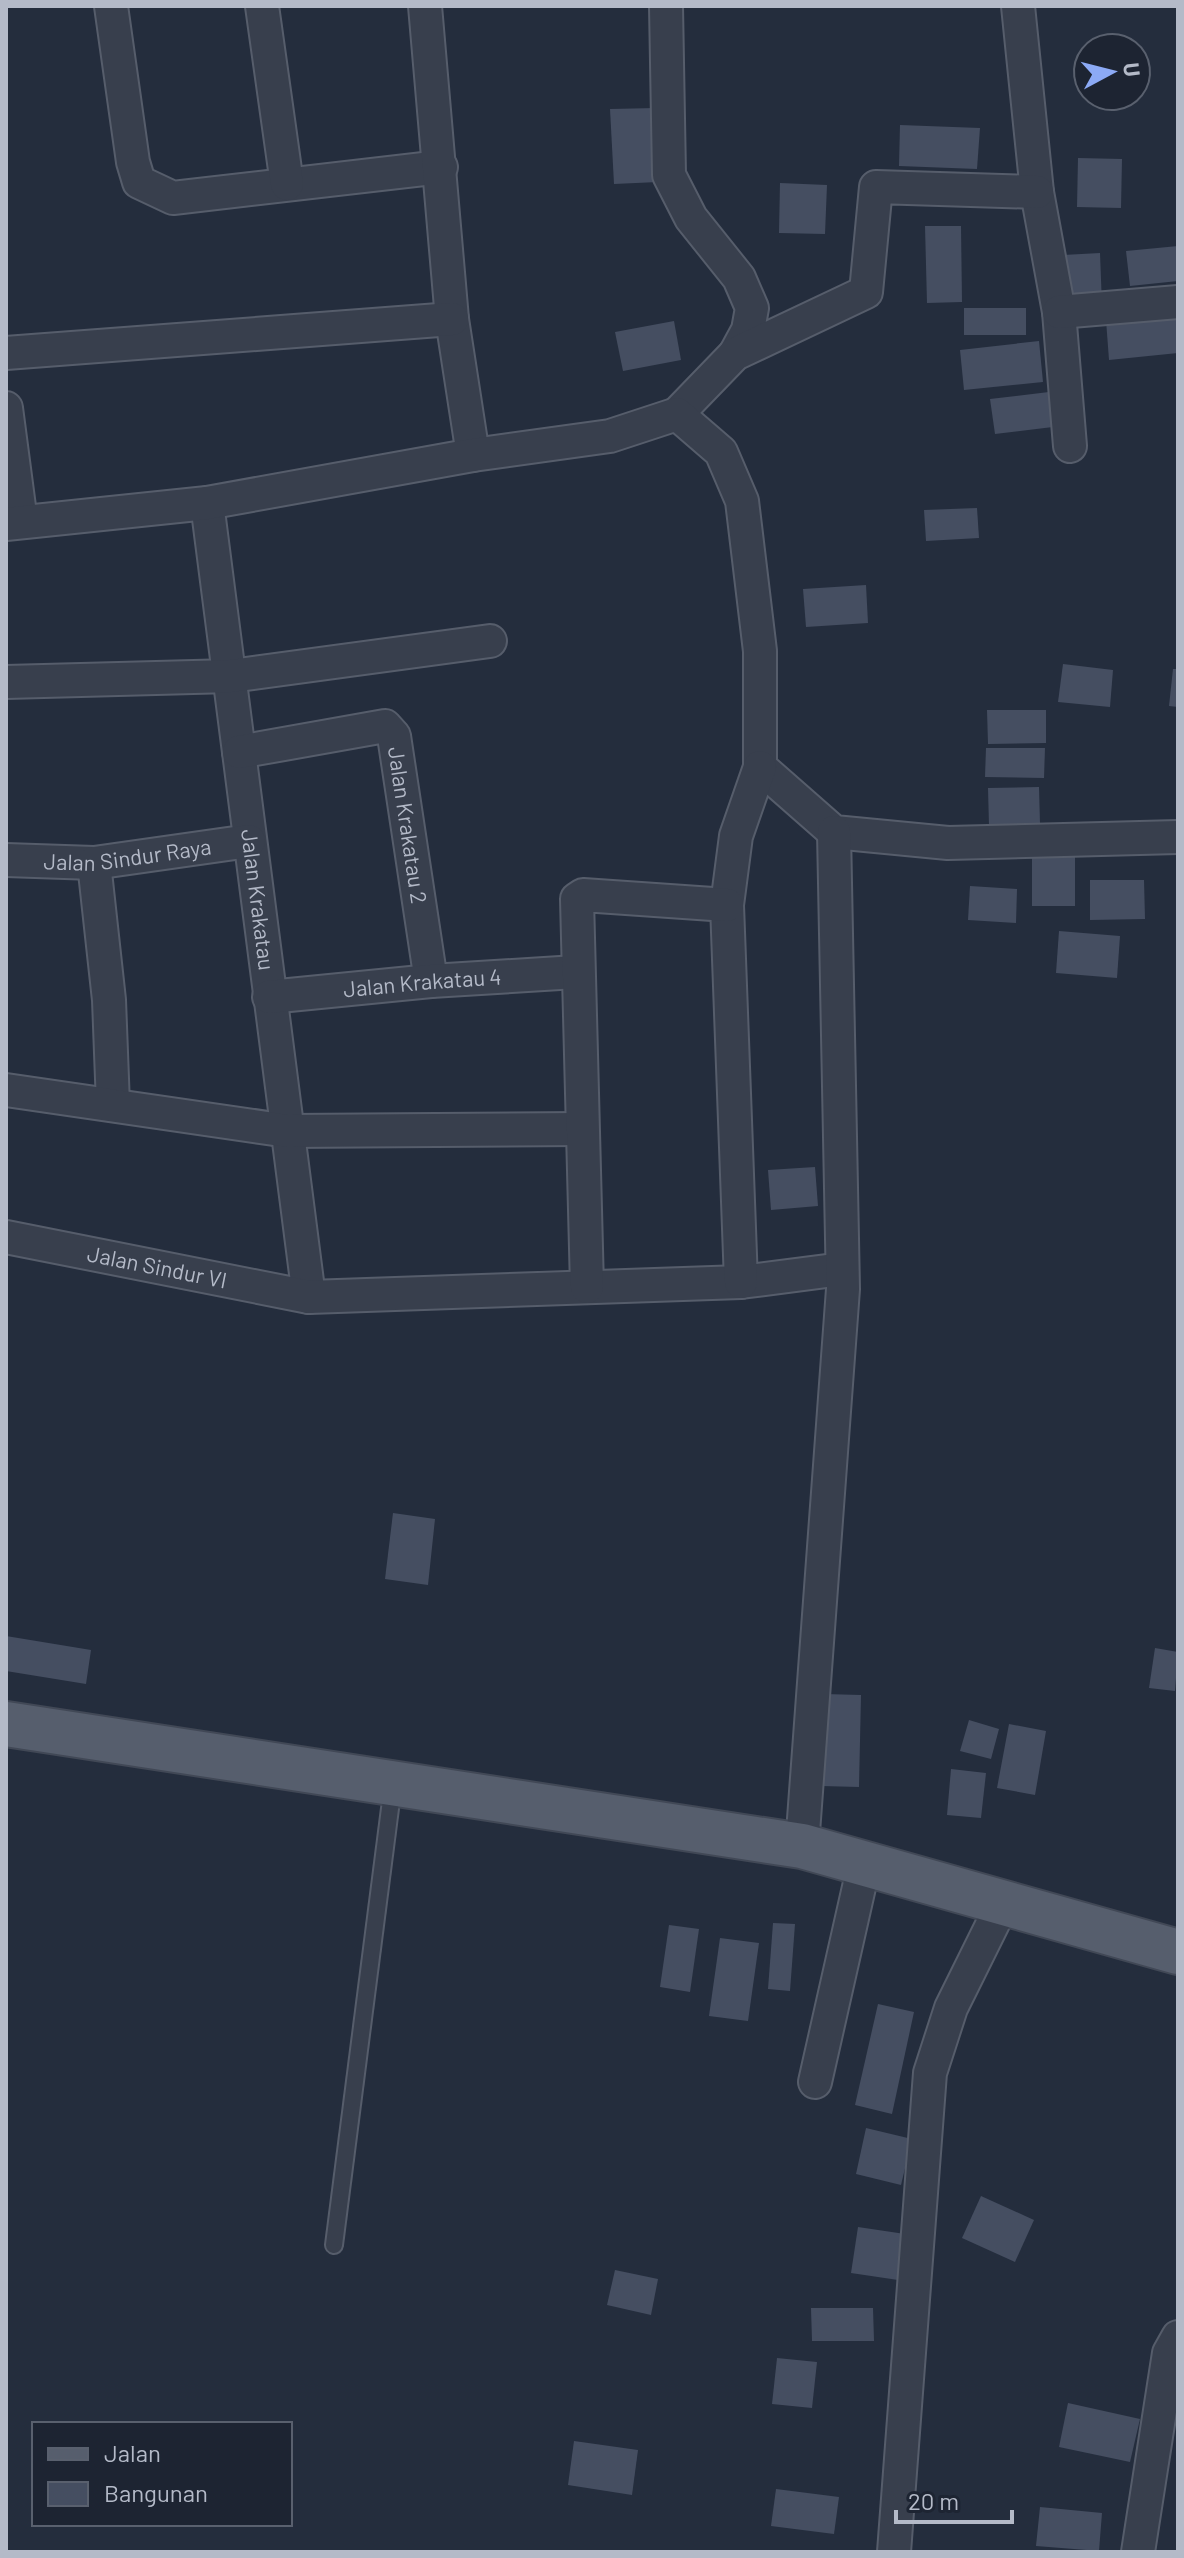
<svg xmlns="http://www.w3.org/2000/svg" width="1184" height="2558" font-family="Barlow,sans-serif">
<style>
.building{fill:#454e61}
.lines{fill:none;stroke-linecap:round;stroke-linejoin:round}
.lane-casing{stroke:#565d6b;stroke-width:20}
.street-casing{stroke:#565d6b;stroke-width:36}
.primary-casing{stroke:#414856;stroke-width:48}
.lane{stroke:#383f4d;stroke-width:16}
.street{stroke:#383f4d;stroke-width:32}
.primary{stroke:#565e6d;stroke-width:44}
.labels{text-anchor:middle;stroke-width:7;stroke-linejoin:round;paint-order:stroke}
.street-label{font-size:22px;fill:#b4bac8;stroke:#1d2432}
</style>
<rect width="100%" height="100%" fill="#242d3d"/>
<!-- building -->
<g class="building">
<path d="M656,108L658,182L614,184L610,109Z"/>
<path d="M900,125L980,128L977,169L899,166Z"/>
<path d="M1078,158L1122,159L1121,208L1077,207Z"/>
<path d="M780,183L827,185L825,234L779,233Z"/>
<path d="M925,226H961L962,302L927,303Z"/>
<path d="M1178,246V281L1130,286L1126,251Z"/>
<path d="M1100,253L1102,305L1065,306L1063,255Z"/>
<rect x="964" y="308" width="62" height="27"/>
<path d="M1178,313V353L1109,360L1106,320Z"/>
<path d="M674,321L681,360L623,371L615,332Z"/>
<path d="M1039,341L1043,382L964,390L960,350Z"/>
<path d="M1057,391L1061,426L995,434L990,399Z"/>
<path d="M977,508L979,538L926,541L924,510Z"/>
<path d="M866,585L868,623L806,627L803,589Z"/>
<path d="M1063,664L1113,670L1110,707L1058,702Z"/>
<path d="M1173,669H1178V707L1169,706Z"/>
<path d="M987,710H1046V743L988,744Z"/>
<path d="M986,748H1045L1044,778L985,777Z"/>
<path d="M1039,787L1040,824L989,826L988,788Z"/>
<rect x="1032" y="851" width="43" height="55"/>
<path d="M1090,880H1144L1145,919L1090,920Z"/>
<path d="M970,886L1017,889L1016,923L968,920Z"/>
<path d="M1059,931L1120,936L1117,978L1056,973Z"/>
<path d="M815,1167L818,1206L771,1210L768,1170Z"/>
<path d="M393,1513L435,1519L428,1585L385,1579Z"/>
<path d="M6,1636L91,1650L86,1684L6,1671Z"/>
<path d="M1155,1648L1178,1652L1175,1691L1149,1688Z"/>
<path d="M824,1694L861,1695L859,1787L821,1786Z"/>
<path d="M969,1720L999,1729L991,1759L960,1751Z"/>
<path d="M1009,1724L1046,1731L1035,1795L997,1788Z"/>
<path d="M951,1769L986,1773L981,1818L947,1815Z"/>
<path d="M773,1923L795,1924L790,1991L768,1989Z"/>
<path d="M669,1925L699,1929L690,1992L660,1987Z"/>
<path d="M720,1938L759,1943L748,2021L709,2016Z"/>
<path d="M878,2004L914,2012L892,2114L855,2105Z"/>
<path d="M866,2128L912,2139L901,2185L856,2174Z"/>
<path d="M981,2196L1034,2220L1015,2262L962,2238Z"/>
<path d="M858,2227L905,2234L898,2280L851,2273Z"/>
<path d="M615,2270L658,2279L651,2315L607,2305Z"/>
<path d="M811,2308H873L874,2341H812Z"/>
<path d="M777,2358L817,2362L812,2408L772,2404Z"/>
<path d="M1068,2403L1140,2419L1130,2462L1059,2447Z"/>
<path d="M574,2441L638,2450L632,2495L568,2485Z"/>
<path d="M776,2489L839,2497L834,2534L771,2526Z"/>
<path d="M1040,2507L1102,2513L1099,2551L1036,2546Z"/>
</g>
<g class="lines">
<!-- lane casing -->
<g class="lane-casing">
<path id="lane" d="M334,2245L393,1785"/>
</g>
<!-- street casing -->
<g class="street-casing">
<g id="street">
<path d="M111,6L133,162L139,182L173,198L441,167"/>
<path d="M262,6L287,184"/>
<path d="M425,6L452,319L473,455"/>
<path d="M666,6L669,175L691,218L739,278L752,308L748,330L735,354"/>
<path d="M1018,6L1037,192L1059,312L1070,446"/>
<path d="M1059,312L1178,302"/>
<path d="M6,353L452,319"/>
<path d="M6,408L21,522"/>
<path d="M677,414L735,354L866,292L876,187L1037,192"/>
<path id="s1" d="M207,503L309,1297"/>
<path d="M6,524L207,503L473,455L610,436L677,414L721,452L742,501L760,651V767L834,832L948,843L1178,837"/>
<path d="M6,682L231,676L490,641"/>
<path id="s2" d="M239,752L385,726L394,736L431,981"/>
<path id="s3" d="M6,860L94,863L249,841"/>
<path d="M94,863L109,1000L113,1105"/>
<path id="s4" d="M269,997L431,981L576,972"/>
<path d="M6,1090L288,1131L582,1129"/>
<path id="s5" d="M6,1237L309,1297L741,1282L842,1269"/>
<path d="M741,1282L727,905L736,836L760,767"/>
<path d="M587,1287L577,899L583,895L727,905"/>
<path d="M802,1846L843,1289L834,832"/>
<path d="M815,2082L864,1865"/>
<path d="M894,2552L930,2073L951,2008L1003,1903"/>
<path d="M1138,2552L1169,2353L1178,2337"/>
</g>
</g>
<!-- primary casing -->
<g class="primary-casing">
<path id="primary" d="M6,1724L802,1846L1178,1952"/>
</g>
<!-- lane -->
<use href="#lane" class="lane"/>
<!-- street -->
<use href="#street" class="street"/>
<!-- primary -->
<use href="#primary" class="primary"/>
</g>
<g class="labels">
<!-- street labels -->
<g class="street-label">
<text dy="8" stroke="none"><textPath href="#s2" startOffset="252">Jalan Krakatau 2</textPath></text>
<text dy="8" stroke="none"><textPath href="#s3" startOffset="122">Jalan Sindur Raya</textPath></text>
<text dy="8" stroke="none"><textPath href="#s1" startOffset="400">Jalan Krakatau</textPath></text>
<text dy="8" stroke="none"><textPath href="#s4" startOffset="154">Jalan Krakatau 4</textPath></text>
<text dy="8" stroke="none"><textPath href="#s5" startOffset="154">Jalan Sindur VI</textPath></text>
</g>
</g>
<!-- border -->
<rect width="1184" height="2558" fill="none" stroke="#b4bac8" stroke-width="16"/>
<!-- legend -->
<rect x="32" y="2422" width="260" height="104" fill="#1d2432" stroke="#59606e" stroke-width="2"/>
<rect x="48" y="2448" width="40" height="12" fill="#565e6d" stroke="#59606e" stroke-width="2"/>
<text x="104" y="2462" font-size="24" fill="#b4bac8">Jalan</text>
<rect x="48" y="2482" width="40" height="24" fill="#454e61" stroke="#59606e" stroke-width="2"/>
<text x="104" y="2502" font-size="24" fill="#b4bac8">Bangunan</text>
<!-- north arrow -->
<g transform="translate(1112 72) rotate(83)"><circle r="38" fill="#1d2432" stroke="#59606e" stroke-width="2"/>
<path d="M0-6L14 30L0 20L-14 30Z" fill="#8caaf6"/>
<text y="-12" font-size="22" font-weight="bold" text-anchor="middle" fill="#b4bac8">U</text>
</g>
<!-- scale -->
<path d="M896 2510v12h116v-12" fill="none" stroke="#b4bac8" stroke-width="4"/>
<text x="908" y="2510" font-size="24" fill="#b4bac8" stroke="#1d2432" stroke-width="6" paint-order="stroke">20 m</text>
</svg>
